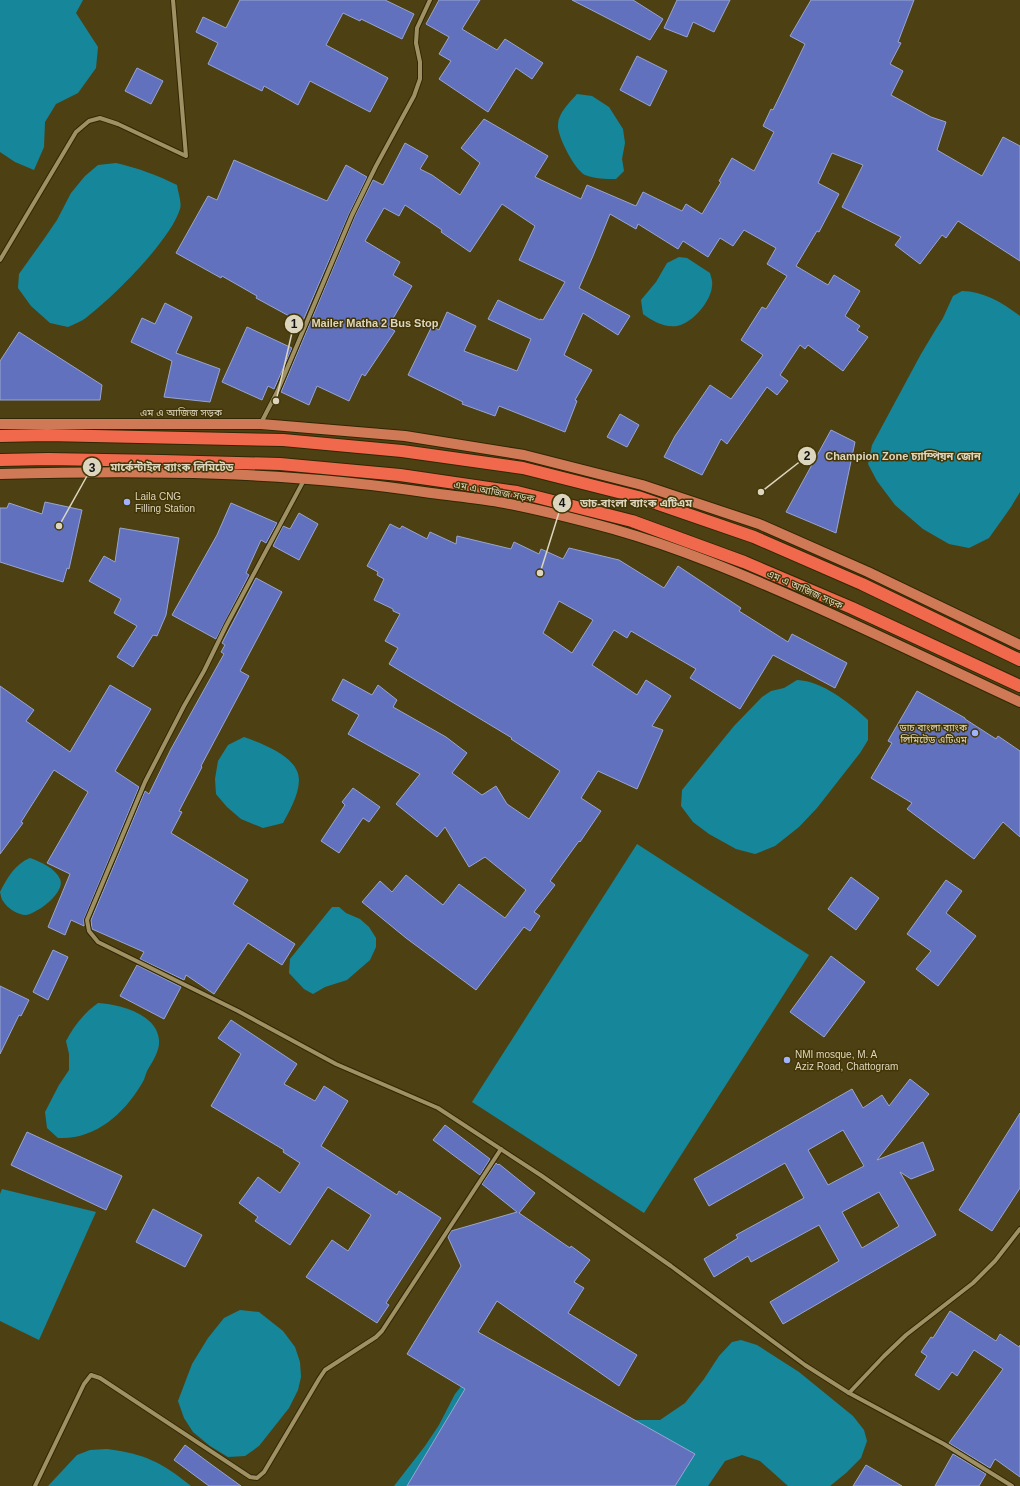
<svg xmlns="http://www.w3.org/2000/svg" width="1020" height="1486" font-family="Arial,'Noto Sans Bengali',sans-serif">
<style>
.water{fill:#16879b}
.building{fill:#6171be;stroke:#99a5d0;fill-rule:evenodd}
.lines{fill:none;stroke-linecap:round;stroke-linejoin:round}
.street-casing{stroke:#312704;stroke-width:6}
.primary-casing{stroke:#312704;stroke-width:12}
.highway-casing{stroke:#312704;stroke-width:14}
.street{stroke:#9f9163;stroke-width:4}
.primary{stroke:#d07956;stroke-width:10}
.highway{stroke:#f1694d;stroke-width:12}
.poi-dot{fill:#a1b3fd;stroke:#433606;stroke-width:1.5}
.labels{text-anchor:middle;stroke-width:3;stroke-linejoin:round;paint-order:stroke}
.street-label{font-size:10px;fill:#ddd6bf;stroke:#433606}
.poi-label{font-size:10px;fill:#ddd6bf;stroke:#433606;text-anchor:start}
.leader{fill:none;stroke:#ddd6bf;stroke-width:1.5}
.callout-dot{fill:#ddd6bf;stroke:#433606;stroke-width:1.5}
.mark-label{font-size:12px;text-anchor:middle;font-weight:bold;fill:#111}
.callout-label{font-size:11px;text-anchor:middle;font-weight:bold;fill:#ddd6bf;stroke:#433606;stroke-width:3;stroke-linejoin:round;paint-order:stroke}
</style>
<rect width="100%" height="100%" fill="#4d4113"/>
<!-- water -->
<g class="water">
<path d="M0,0H83L76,13L98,47L96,68L78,93L56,104L45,122L44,147L34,170L15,162L0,152Z"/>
<path d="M577,94L592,96L609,107L623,129L625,143L622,159L624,171L616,179C606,179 595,179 585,175C575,170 557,136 558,125C558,113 570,102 577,94Z"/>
<path d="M116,163C138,168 157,175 177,185C178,192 182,203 180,209C170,241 113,297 87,317C81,322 74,324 68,327L50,323L31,306L18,288L19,274L44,239L57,220L71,193L85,176L98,165Z"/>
<path d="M679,257L687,258L710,273C711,277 713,282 712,286C711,301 693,323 677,326C665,328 652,321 643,314L641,300L656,282L667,263Z"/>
<path d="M962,291C983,291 1003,303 1020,316V492L1011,507L989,538L969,548L949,544L923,529L895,505L877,481L868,464L872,445L921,354L936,329L943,318L953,296Z"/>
<path d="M797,680C822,681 850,703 868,720V740L860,753L817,808L799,827L775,846L755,854L736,849L709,834L693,822L681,806L682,790L734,726L762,697L771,691L784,688Z"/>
<path d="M244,737C261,743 290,754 297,771C304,786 290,810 283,823L263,828L241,819L227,807L216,794L215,779L218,761L228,745Z"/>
<path d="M637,844L809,955L644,1213L472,1102Z"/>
<path d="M30,858C41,862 55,868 60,879C66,892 38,913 26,915C18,915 7,908 3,901C1,899 1,895 0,892C7,878 15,864 30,858Z"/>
<path d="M332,907H339L346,913L360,919L369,927L376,938V947L370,960L347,980L325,987L313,994L304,989L289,973L290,959Z"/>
<path d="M98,1003C119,1004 157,1014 159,1040C160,1051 152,1062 147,1071C145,1076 144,1081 141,1085C123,1115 94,1140 58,1138L47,1128L45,1112L59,1085L69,1070V1054L66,1041C74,1026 84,1013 98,1003Z"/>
<path d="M2,1189L96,1212L39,1340L0,1321V1194Z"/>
<path d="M240,1310L259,1312L283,1331L295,1347L300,1362L301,1377L298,1390L289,1408L259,1446L245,1456L228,1457L210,1446L193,1432L184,1418L178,1401L192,1364L208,1338L224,1318Z"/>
<path d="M741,1340L757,1345L799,1372L853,1416L864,1430L867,1441L861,1458L846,1473L830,1486H788L760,1461L742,1455L725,1461L708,1486H394L425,1446L439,1425L455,1394L471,1374L636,1420H660L685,1403L704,1379L719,1356L732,1342Z"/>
<path d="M107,1449C145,1454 161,1462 191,1486H48L77,1455L90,1450Z"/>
</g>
<!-- building -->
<g class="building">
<path d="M240,0H385L414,14L402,39L361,19L360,21L343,13L326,45L388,78L370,112L310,81L298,105L264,86L262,91L208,64L218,43L196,32L203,17L226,28Z"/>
<path d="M439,0H480L462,29L497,50L505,39L543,63L532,79L516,68L488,112L439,79L451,61L439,54L449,37L426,24Z"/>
<path d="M572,0H633L663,19L650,40Z"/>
<path d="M677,0H730L714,32L693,22L687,37L664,28Z"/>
<path d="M811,0H914L898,42L901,43L890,64L903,71L891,95L931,117L946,122L937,150L982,176L1003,137L1020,146V261L958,221L946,238L942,235L920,264L895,245L901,237L842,207L863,165L832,153L818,183L839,194L819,232L817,231L796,266L828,285L834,275L860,291L845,316L860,326L857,330L868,337L843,371L808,345L805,349L800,345L780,375L788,381L777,395L767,387L727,444L721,439L702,475L664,457L675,436L710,385L731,399L763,355L741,340L762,307L766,309L787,276L767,264L776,248L744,230L733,246L720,238L708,257L683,241L678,249L638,224L636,229L610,214L593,256L579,288L630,316L618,335L583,313L564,355L592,370L575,400L577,401L565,432L499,406L495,416L462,404L463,402L408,375L432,326L439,330L447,312L476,326L464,351L517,371L531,339L488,319L498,300L540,320V319L543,320L565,282L519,260L535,226L502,204L470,252L441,232L442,230L405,205L399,216L384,208L365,241L400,262L393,275L412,286L388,327L395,331L365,376L362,374L349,401L317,386L309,405L281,392L355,216L373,180L383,185L405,143L428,156L420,169L432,175L460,195L480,163L461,148L484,119L548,156L535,177L581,199L587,185L636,206L643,192L682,211L686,204L702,214L721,182L719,181L732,158L754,171L774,132L763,126L771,109L773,110L805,44L790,36Z"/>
<path d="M637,56L667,71L650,106L620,90Z"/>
<path d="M137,68L163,81L151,104L125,91Z"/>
<path d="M234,160L327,201L346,165L367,177L349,214L302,323L256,298L257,296L222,276L221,278L176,253L208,196L217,200Z"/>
<path d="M165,303L192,317L176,353L220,369L210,402L164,397L172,361L131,342L142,318L155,324Z"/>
<path d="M247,327L292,348L274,389L268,386L262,400L222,382Z"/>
<path d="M19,332L102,385L100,400H0V361Z"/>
<path d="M620,414L639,425L627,447L607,437Z"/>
<path d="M831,430L855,442L836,533L786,512Z"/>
<path d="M45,502L82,510L69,569L67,568L63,582L0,562V508H7L9,503L42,514Z"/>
<path d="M231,503L277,523L266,543L261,540L246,573L249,575L216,639L172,615L217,535Z"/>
<path d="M299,513L318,524L299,560L273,546L283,526L290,529Z"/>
<path d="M390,524L400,529L402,526L427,539L430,532L456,544L457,536L511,549L514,542L539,554L541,549L563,559L569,548L619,560L664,588L678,566L741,608L739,611L788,642L792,634L847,663L835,688L773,655L740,709L690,678L696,669L631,631L627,638L614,630L592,665L637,695L646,680L671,696L652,726L663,730L637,789L598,771L581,798L601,811L580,842L579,841L550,881L555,885L534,912L540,916L530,931L524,927L476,990L406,938L362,902L380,881L392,892L406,875L443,905L459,884L505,918L526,890L485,857L469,867L445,827L437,837L396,804L420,774L348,734L359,715L332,700L343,679L372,695L378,685L397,700L393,707L446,737L467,753L452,773L482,795L496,786L507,804L529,819L560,771L511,739L512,738L389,664L398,648L385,641L400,614L393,611V609L374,600L384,579L377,575L378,572L367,566ZM559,601L593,620L572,653L543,633Z"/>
<path d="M120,528L179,538L166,615L157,636L153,635L133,667L117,657L137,626L114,613L121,599L89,581L104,556L115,562Z"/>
<path d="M256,578L282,592L240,671L249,676L201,766L202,767L179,811L182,812L171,833L248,880L233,904L295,944L282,965L248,943L214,994L186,975L184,980L140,959L144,952L92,929L91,920L145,791L149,794L171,749L224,654L221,652L225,645L222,643Z"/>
<path d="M110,685L151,709L115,771L139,787L84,919V926L71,920L65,935L48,927L70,874L47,863L88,792L54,770L21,822L23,823L0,854V686L34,710L26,721L70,752Z"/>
<path d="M917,691L965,718V719L996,739L998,736L1020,751V837L1003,822L974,859L907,809L912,803L871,778L892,743L888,741Z"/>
<path d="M353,788L380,807L369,822L363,818L339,853L321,841L345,805L342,802Z"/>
<path d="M851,877L879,898L856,930L828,909Z"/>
<path d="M946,880L962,891L946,913L976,936L938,986L916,969L931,951L907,934Z"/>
<path d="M53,950L68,957L48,1000L33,992Z"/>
<path d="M831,956L865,982L824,1037L790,1012Z"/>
<path d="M137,965L181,987L164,1019L120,996Z"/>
<path d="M0,986L29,1000L21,1016L19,1015L0,1054Z"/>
<path d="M231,1020L297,1064L284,1084L315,1101L324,1086L348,1101L321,1146L397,1195L399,1191L441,1218L386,1303L389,1305L377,1323L306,1277L332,1240L348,1251L371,1215L328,1187L290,1245L255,1221L258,1217L239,1203L258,1177L280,1193L300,1163L283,1152L284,1150L211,1106L241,1054L218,1038Z"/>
<path d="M910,1079L929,1094L877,1160L923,1142L934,1170L911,1179L900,1172L936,1235L783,1324L770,1302L839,1261L819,1225L751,1262L748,1256L714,1277L704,1259L738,1238L736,1235L804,1198L785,1163L709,1206L694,1179L852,1089L863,1108L882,1095L889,1106ZM843,1130L864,1166L828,1185L808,1150ZM879,1192L899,1226L862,1248L842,1212Z"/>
<path d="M1020,1113V1188L992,1231L959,1210Z"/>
<path d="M445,1125L490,1159L480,1175L433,1140Z"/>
<path d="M27,1132L122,1176L106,1210L11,1165Z"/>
<path d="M496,1163L498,1165L499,1164L535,1193L519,1213L570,1248L571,1246L590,1260L574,1282L584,1288L568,1313L637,1355L619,1386L497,1301L478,1332L695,1454L675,1486H407L465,1389L407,1354L461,1266L448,1237L451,1231L517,1212L482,1184Z"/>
<path d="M153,1209L202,1235L185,1267L136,1242Z"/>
<path d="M950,1311L996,1341L1000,1334L1019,1347L1020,1345V1477L995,1459L990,1468L949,1443L1003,1369L974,1350L957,1376L952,1372L939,1390L915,1375L927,1356L921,1352L931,1337L933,1338Z"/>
<path d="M185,1445L212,1465L241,1486H209L174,1460Z"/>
<path d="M953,1454L986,1474L979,1486H935Z"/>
<path d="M866,1465L902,1486H853Z"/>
</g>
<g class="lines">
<!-- street casing -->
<g class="street-casing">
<g id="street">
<path d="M0,260L76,132L89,121L100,118L118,124L186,156L173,0"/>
<path d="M261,423L278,390L352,215L376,166L414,96L420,79V62L416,43L417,28L430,0"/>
<path d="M304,480L226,626L204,671L184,706L145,782L87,920L89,931L98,942L238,1011L336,1064L438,1108L542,1176L671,1266L805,1365L849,1393L944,1444L1012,1486"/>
<path d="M849,1393L884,1356L906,1335L973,1283L995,1261L1020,1229"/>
<path d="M35,1486L84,1384L91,1375L100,1378L250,1477L257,1478L264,1472L319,1379L325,1370L376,1337L382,1331L501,1149"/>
</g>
</g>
<!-- primary casing -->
<g class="primary-casing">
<g id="primary">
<path d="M0,424H261L405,436L524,455L642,485L759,524L868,572L1020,645"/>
<path d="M0,474C143,470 289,471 431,493C453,496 477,498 499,502C537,509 576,519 613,529C680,548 744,575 807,603C879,635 949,669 1020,702"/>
</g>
</g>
<!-- highway casing -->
<g class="highway-casing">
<g id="highway">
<path d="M0,436L47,435L283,440L402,451L523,468L638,497L754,537L862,584L1020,660"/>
<path d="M0,460L48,459L162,461L280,464L400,475L517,492L632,521L744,562L852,608L1020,686"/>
</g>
</g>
<!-- street -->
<use href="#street" class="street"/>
<!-- primary -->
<use href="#primary" class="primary"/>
<!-- highway -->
<use href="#highway" class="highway"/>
</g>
<!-- markers -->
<g class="poi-dot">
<circle cx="127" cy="502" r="4"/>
<circle cx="975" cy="733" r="4"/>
<circle cx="787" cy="1060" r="4"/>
</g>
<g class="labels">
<!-- street labels -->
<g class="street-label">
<text x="181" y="416">এম এ আজিজ সড়ক</text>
<text transform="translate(494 491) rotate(10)" y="4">এম এ আজিজ সড়ক</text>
<text transform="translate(805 589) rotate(24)" y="4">এম এ আজিজ সড়ক</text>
</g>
<!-- poi labels -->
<g class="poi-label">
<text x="135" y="500">Laila CNG<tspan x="135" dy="12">Filling Station</tspan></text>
<text x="967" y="731" text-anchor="end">ডাচ বাংলা ব্যাংক<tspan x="967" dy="12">লিমিটেড এটিএম</tspan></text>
<text x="795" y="1058">NMI mosque, M. A<tspan x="795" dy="12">Aziz Road, Chattogram</tspan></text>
</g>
</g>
<!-- callouts -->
<path class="leader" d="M276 401L294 324M761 492L807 456M59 526L92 467M540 573L562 503"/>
<g class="callout-dot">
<circle cx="276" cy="401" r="4"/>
<circle cx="761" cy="492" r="4"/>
<circle cx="59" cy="526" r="4"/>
<circle cx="540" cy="573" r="4"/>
<circle cx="294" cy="324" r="10"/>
<circle cx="807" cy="456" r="10"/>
<circle cx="92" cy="467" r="10"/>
<circle cx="562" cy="503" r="10"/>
</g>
<g class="mark-label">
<text x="294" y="328">1</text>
<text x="807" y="460">2</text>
<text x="92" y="472">3</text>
<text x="562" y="507">4</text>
</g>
<g class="callout-label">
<text x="375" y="327">Mailer Matha 2 Bus Stop</text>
<text x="903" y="460">Champion Zone চ্যাম্পিয়ন জোন</text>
<text x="172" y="471">মার্কেন্টাইল ব্যাংক লিমিটেড</text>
<text x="636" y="507">ডাচ-বাংলা ব্যাংক এটিএম</text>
</g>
</svg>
